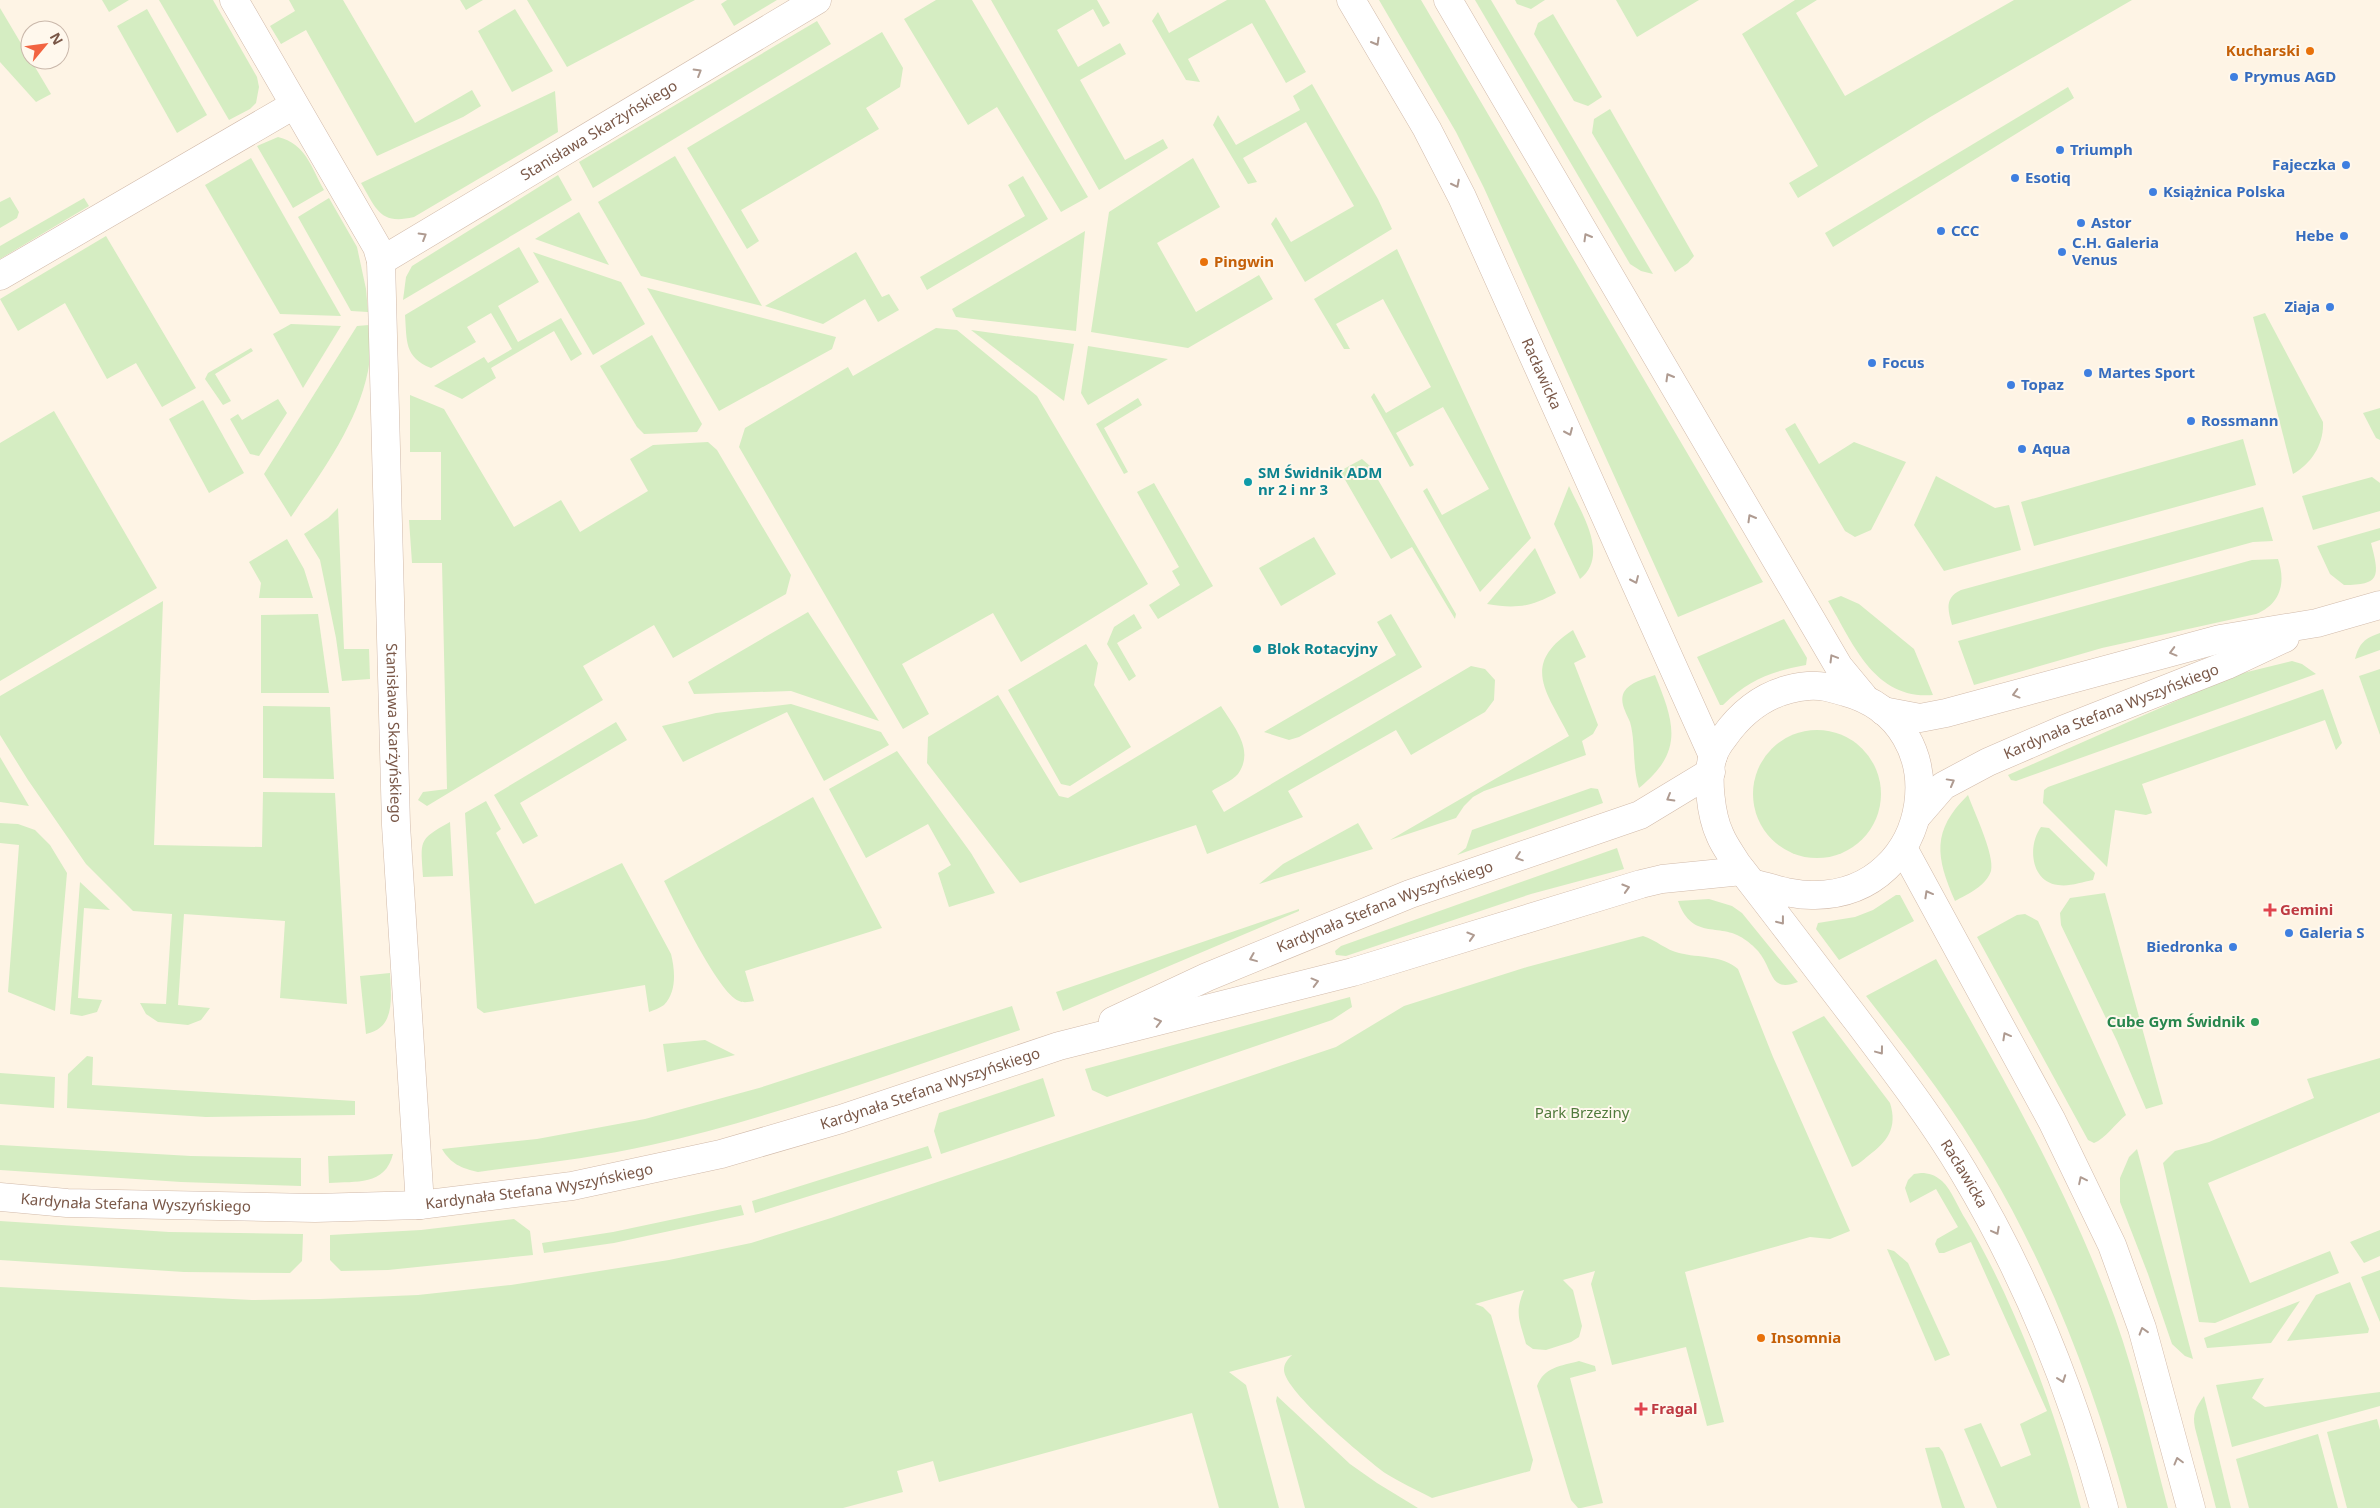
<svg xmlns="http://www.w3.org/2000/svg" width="2380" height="1508" font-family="'Noto Sans',sans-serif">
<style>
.green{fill:#d5edc2}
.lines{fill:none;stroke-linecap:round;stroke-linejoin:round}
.minor-casing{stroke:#d1baaa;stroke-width:29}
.minor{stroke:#fff;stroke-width:28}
.oneway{stroke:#af9b91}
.food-dot{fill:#e8710a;stroke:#fff8ed;stroke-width:2}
.shop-dot{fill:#3f7fe0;stroke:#fff8ed;stroke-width:2}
.culture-dot{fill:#0f9aa8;stroke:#fff8ed;stroke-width:2}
.health-dot{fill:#e0444e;stroke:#fff8ed;stroke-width:2}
.leisure-dot{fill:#2e9e5b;stroke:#fff8ed;stroke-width:2}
.labels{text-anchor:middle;stroke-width:4;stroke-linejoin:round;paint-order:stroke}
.food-label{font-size:15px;font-weight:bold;fill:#c56008;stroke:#fff8ed;text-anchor:start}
.shop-label{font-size:15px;font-weight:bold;fill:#366cbe;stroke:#fff8ed;text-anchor:start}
.street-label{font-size:15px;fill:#7a5848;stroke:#fff8ed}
.culture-label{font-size:15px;font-weight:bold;fill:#0d838f;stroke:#fff8ed;text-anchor:start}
.health-label{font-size:15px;font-weight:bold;fill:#be3a42;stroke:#fff8ed;text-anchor:start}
.leisure-label{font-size:15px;font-weight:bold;fill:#27864d;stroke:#fff8ed;text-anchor:end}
.park-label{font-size:15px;fill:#507a3c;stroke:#fff8ed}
</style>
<rect width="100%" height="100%" fill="#fef4e5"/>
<!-- green -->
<g class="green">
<path d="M102,0H129L109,12Z"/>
<path d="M159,0H213L257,77L259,87L256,103L250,109L229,120Z"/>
<path d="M289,0H343L415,123L472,90L481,106L463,117L377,156L306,30L281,44L270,26L295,11Z"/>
<path d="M460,0H483L466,10Z"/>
<path d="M527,0H695L567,67Z"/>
<path d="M727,0H777L734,26L721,4Z"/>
<path d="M936,0H972L1088,197L1061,212L997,107L968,125L904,19Z"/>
<path d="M991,0H1097L1110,23L1103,27L1093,9L1057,30L1078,67L1120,43L1126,54L1080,80L1125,160L1163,139L1168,148L1099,190Z"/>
<path d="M1227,0H1265L1306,72L1286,83L1252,23L1188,59L1200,82L1186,80L1152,21L1158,12L1169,33Z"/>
<path d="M1379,0H1421L1763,582L1678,617L1484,188L1456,132Z"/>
<path d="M1475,0H1491L1653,274L1641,271L1630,264Z"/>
<path d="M1515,0H1545L1531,9L1517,4Z"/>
<path d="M1616,0H1699L1637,37Z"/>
<path d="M1795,0H1817L1796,13L1845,96L2014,0H2132L1932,116L1798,198L1789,183L1818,166L1742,34Z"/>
<path d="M0,8L51,94L36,102L0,62Z"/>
<path d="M147,9L207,115L177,133L117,26Z"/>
<path d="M515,9L553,71L512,92L478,31Z"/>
<path d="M1553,14L1602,97L1588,106L1574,101L1534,34L1538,23Z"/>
<path d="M817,21L831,44L593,188L579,162Z"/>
<path d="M882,32L903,68L900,87L866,108L879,129L741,210L759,241L747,249L687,148Z"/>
<path d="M1312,84L1378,199L1392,229L1305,282L1271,224L1276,217L1291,242L1354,206L1306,122L1243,158L1257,182L1248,184L1213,125L1218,115L1236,145L1300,110L1293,96Z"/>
<path d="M2068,87L2074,98L1833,247L1825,233Z"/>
<path d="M555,91L558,132L414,217C380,225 377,210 361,183Z"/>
<path d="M1610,109L1694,256L1688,263L1675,272L1592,133L1594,119Z"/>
<path d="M278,137C306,144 311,167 324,190L293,208L257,146Z"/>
<path d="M675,156L762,306L641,276L598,202Z"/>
<path d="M251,158L341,316L280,314L205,185Z"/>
<path d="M1193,158L1220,207L1157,243L1196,312L1259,275L1273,299L1188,348L1091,332L1109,212Z"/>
<path d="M558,175L572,200L403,300L406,277L412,266Z"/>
<path d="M1023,176L1048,219L927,290L920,277L1025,216L1008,185Z"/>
<path d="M10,197L19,212L17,218L0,228V202Z"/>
<path d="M84,198L89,206L0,259V246Z"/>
<path d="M329,198L357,247L366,289L368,312L351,311L298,217Z"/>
<path d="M579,212L609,265L535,239Z"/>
<path d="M1085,231L1076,331L956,317L952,309Z"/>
<path d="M106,236L196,388L162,407L136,363L107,379L65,303L18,331L0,299Z"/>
<path d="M519,247L539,282L498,306L518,342L561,318L582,354L571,361L554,331L491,368L496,378L462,399L434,386L484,357L488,363L512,349L491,313L467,327L476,342L431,368C404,357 407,341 405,315Z"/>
<path d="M1397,249L1531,538L1480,592L1423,491L1427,488L1442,515L1489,489L1443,407L1396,433L1414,465L1410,467L1371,397L1374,393L1386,413L1431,387L1383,299L1336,324L1350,349H1344L1314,299Z"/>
<path d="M533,252L621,282L645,324L593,355Z"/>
<path d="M856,252L882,297L889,294L899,310L878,322L865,299L823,324L765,306Z"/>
<path d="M647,288L836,337L832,349L719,411Z"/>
<path d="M2265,313L2323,422C2324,444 2312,463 2293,474L2253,317Z"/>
<path d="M291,324L341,326L303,388L273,334Z"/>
<path d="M369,325C369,339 371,357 368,371C357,425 321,473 291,517L264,474L357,326Z"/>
<path d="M936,328L957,330L1037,396L1148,584L1021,662L993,613L902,664L929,714L903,729L739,447L745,428L848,367L853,376Z"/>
<path d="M971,330L1074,344L1064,401Z"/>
<path d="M652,335L702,424L697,432L644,434L637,427L600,366Z"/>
<path d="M1088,346L1168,359L1088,405L1081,393Z"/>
<path d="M251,348L253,351L215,374L231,401L223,405L205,379L208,373Z"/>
<path d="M410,395L444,409L514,527L561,500L580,532L648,491L630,459L653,445L708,442L717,450L791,575L786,594L673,658L654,625L583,666L603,700L427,806L418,800L423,792L447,789L442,563H412L409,520H441V452H410Z"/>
<path d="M1138,398L1142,405L1104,428L1128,472L1124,474L1096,424Z"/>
<path d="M278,399L287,413L259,456L250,454L230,419L238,414L242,420Z"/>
<path d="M203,400L244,473L209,493L169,419Z"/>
<path d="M2380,408V440L2376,438L2363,413Z"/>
<path d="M54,411L157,588L0,681V443Z"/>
<path d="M1795,423L1819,464L1854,442L1906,462L1871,530L1855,537L1845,531L1785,429Z"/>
<path d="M2243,439L2256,485L2034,546L2021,502Z"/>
<path d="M1362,459L1370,466L1456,614L1455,619L1412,547L1391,559L1340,471Z"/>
<path d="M1936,476L1995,508L2009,505L2021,550L1944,571L1914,525Z"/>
<path d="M2372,477L2380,483V511L2313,530L2302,496Z"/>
<path d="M1154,483L1213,586L1158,619L1149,605L1180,585L1172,571L1179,567L1137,492Z"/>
<path d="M1569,486C1581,513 1610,555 1580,579L1554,524Z"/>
<path d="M2263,507L2273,541L2253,542L1952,625C1948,610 1944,598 1961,590Z"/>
<path d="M338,508L344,649H369L370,679L342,681L336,638L320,560L304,534L328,518Z"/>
<path d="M2380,528V540L2371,543C2380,577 2380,585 2344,585L2330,574L2317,546Z"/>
<path d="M1314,537L1336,574L1281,606L1259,568Z"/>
<path d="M287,539L304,569L313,598H259L261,583L249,562Z"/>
<path d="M1535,548L1556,593C1531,607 1515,609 1487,604Z"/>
<path d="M2278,559C2286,582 2281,604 2256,614L2102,648L1974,685L1958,641L2252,560Z"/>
<path d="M1841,596L1859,604L1914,649L1933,695C1874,700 1853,643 1828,601Z"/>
<path d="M163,601L154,845L262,847L263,792L335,793L347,1004L280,998L285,921L184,914L178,1005L210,1008L201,1020L188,1025L158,1022L146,1014L140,1003L166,1004L172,914L133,911L86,864L28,780L0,735V696Z"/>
<path d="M808,612L879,721L791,691L694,694L688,682Z"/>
<path d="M318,614L329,693H261V615Z"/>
<path d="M1134,614L1142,628L1117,643L1136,676L1129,681L1107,644L1114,627Z"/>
<path d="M1391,614L1422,667L1299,737L1289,740L1264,732L1396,655L1377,622Z"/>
<path d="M1784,619L1807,658L1806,665C1770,672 1750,679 1723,705H1720L1697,657Z"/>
<path d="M1573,630L1586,657L1574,663L1598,725L1593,734L1582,741L1586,755L1484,791L1473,797L1464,806L1456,818L1390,840L1569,736C1548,693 1519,665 1573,630Z"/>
<path d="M2380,633V650L2355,659C2359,643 2365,638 2380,633Z"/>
<path d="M1086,644L1098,663L1094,685L1131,747L1070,786L1061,784L1008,690Z"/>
<path d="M2292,661L2302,664L2316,674L2016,781L2011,780L2008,775L2235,675Z"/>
<path d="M1471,666L1485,669L1495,680L1494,700L1485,712L1411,755L1396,730L1288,791L1303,817L1207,854L1196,825L1020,883L927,763L928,737L998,695L1059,796L1068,798L1221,706C1234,727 1255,750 1238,774C1232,781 1219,786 1212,791L1224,812Z"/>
<path d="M2380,669V735L2359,676Z"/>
<path d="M1655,675C1674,722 1685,751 1639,788C1632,767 1636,743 1630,722C1626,712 1619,702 1624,692C1630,682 1644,679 1655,675Z"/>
<path d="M2323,689L2342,743L2336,750L2325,720L2142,784L2152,813L2146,815L2115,810L2107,867L2043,803L2044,790L2048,787Z"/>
<path d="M791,704L881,732L889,745L824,781L787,712L683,762L662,726L716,713Z"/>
<path d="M263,706L330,707L334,779L263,778Z"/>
<path d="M616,722L627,740L520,803L538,836L523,844L494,795Z"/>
<circle cx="1817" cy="794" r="64"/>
<path d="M897,751L971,853L995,893L949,907L938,873L951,865L928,824L866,858L829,789Z"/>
<path d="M0,757L29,806L0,802Z"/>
<path d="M1591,788L1598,789L1603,803L1457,855L1466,848L1472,830Z"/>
<path d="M1968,795C1974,812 1995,855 1991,871C1986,886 1968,894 1955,901C1936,857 1931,831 1968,795Z"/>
<path d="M813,797L882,928L745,971L754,1001C749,1002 743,1003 739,1001C718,993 676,904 664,881Z"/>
<path d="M486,801L501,829L496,833L535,904L622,863L671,954C675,970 677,992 664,1005C660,1008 654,1010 649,1012L645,985L484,1013L477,1008L465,813Z"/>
<path d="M450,822L453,876L423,877C421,841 417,840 450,822Z"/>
<path d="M0,823L18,824L35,830L50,845L67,873L55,1011L8,992L19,845L0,843Z"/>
<path d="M1358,823L1373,849L1259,884L1283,864Z"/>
<path d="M2041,827L2049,828L2095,873L2093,880C2082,882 2069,887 2058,885C2031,882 2027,846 2041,827Z"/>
<path d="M1617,848L1624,869L1531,894L1346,956L1336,955L1335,951L1341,946Z"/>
<path d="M80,882L110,910L84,908L78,998L102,1000L97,1012L82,1016L70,1014Z"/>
<path d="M2105,893L2163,1104L2146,1109L2117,1041L2061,925L2060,913L2070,898Z"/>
<path d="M1896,895H1900L1914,921L1839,960L1816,929L1818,923L1855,917L1873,910Z"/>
<path d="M1709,899L1732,906L1742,913L1798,982C1771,993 1773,972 1761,955C1758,950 1752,945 1747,941C1721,920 1693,943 1678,901Z"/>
<path d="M1299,909V911L1063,1011L1056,992Z"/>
<path d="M2025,914L2038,921L2126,1115C2116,1123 2105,1139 2094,1143L2088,1140L1977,937L2017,915Z"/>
<path d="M1643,936C1656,940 1666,950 1679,953C1699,958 1722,955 1738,969L1773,1057L1850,1231L1830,1239L1810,1237L1685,1272L1724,1422L1707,1426L1686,1347L1612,1365L1591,1284L1595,1271L1563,1280L1573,1290L1582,1326L1579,1337L1571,1342L1546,1350L1533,1349L1526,1344C1520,1321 1514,1314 1524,1290L1475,1304L1483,1307L1491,1315L1533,1460L1530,1471L1432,1498C1417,1490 1399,1482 1385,1473C1366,1459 1284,1391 1284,1370C1284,1363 1288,1359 1292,1355L1229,1372L1246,1385L1279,1508H1219L1192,1413L939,1482L933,1461L897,1471L903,1492L843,1508H0V1287L252,1300L320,1299L418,1295L511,1285L669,1260L751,1243L831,1218L1336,1047L1404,1006L1527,967Z"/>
<path d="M1936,959C2001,1075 2070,1192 2115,1318C2137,1380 2151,1444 2168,1508H2127C2087,1358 2026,1212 1935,1086C1913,1055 1889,1026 1866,996Z"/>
<path d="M390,973C391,997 396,1028 366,1034L360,976Z"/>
<path d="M1350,997L1352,1007L1332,1020L1107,1097L1092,1090L1085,1069Z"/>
<path d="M1012,1006L1020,1030C898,1071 776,1117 651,1145C594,1158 536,1164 478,1172C461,1168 451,1164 442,1149L537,1139L645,1119L759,1088Z"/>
<path d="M1824,1016L1890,1103C1898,1128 1887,1142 1868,1156C1863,1160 1858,1165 1852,1167L1792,1032Z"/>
<path d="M705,1040L735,1055L667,1072L663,1044Z"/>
<path d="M87,1056L93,1057L92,1085L355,1101V1115L206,1117L67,1108L68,1074Z"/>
<path d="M2380,1058V1112L2208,1183L2250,1283L2330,1251L2339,1273L2215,1323L2199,1322L2163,1163L2175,1151L2209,1142L2314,1098L2307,1079Z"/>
<path d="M0,1073L55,1077L54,1108L0,1104Z"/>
<path d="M1043,1078L1055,1116L941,1154L934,1131L939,1113Z"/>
<path d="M0,1145L191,1156L301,1158V1186L181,1182L0,1170Z"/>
<path d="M928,1146L932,1158L755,1213L752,1201Z"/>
<path d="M2137,1149L2193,1359L2185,1356L2172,1344L2148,1274L2120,1202V1178L2129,1157Z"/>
<path d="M393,1154C385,1186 356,1181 329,1183L328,1156Z"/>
<path d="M1921,1173C1929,1173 1935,1175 1942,1181C1952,1190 1958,1208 1966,1220C2015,1302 2057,1415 2081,1508H1997L1964,1429L1981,1423L2001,1467L2031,1455L2020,1424L2047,1411L1971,1242L1944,1253H1939L1935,1244L1937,1239L1958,1227L1936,1189L1910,1203L1905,1188L1908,1180L1914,1174Z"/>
<path d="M741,1205L744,1215L614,1243L544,1253L542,1243L613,1232Z"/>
<path d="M514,1219L530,1231L533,1255L388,1270L341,1271L330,1260V1235L421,1230Z"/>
<path d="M0,1221L169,1232L303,1234L302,1261L290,1273L184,1272L0,1260Z"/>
<path d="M2380,1230V1256L2364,1263L2350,1242Z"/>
<path d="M1887,1249L1894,1251L1908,1263L1950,1355L1935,1361Z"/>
<path d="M2380,1270V1322L2361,1277Z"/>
<path d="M2350,1282L2369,1329L2368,1333L2287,1341L2316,1295Z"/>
<path d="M2300,1301L2271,1343L2207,1348L2204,1338Z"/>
<path d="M1579,1361L1595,1366L1596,1371L1570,1378L1603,1503L1581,1508H1578L1571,1500L1537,1386C1544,1367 1561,1366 1579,1361Z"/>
<path d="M2264,1378L2252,1398L2265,1407L2380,1392V1406L2232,1447L2216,1385Z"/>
<path d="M1277,1396L1350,1464L1377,1483L1418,1508H1305L1276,1401Z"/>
<path d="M2204,1396L2231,1508H2216L2195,1428C2192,1414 2196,1407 2204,1396Z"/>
<path d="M2377,1419L2380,1430V1508H2347L2327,1432Z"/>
<path d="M2318,1434L2338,1508H2249L2236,1459Z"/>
<path d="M1939,1447L1943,1452L1965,1508H1942L1925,1448Z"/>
</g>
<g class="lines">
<!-- minor casing -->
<g class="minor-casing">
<g id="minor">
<path id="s1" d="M234,0L377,247L381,261L396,825L420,1205"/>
<path id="s2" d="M1351,0L1427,129L1462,197L1713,756"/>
<path d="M1448,0L1839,667L1863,696"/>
<path id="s3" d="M381,261L817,0"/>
<path d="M0,276L294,105"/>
<path d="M1883,711L1920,718L1946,713L2220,639L2317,623L2380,605"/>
<path id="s4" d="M1917,816L1943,786L1988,762L2062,730L2227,665L2285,638"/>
<path d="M1903,848L2052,1121L2112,1245L2142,1328L2191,1508"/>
<path id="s5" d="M1752,883C1772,888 1794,896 1815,895C1935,894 1960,723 1845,692C1832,688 1822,685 1808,686C1772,689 1745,707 1724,737C1720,742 1715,750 1713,756C1706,776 1711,816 1720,835C1724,845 1731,854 1737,864C1778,916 1818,970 1859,1023C1895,1071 1932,1119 1963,1171C2026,1276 2072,1390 2104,1508"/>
<path id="s6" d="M1113,1021L1207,977L1410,894L1640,815L1711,772"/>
<path id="s7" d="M0,1197L67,1203L315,1208L420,1205L572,1186L721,1154L841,1119L1059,1046L1353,972L1641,884L1662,879L1742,871"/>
</g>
</g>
<!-- minor -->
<use href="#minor" class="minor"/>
</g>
<!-- one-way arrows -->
<defs><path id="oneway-chevron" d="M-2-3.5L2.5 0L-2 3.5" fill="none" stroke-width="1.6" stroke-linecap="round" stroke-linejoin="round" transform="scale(1.25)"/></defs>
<g class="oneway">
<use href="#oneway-chevron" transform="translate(1376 42) rotate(60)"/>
<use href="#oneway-chevron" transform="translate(698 72) rotate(-31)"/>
<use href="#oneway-chevron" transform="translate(1456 184) rotate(63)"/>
<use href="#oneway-chevron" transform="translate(423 236) rotate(-31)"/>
<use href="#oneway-chevron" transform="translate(1587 237) rotate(-120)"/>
<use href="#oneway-chevron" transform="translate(1669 377) rotate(-120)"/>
<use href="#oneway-chevron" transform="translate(1569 432) rotate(66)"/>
<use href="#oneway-chevron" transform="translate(1751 518) rotate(-120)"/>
<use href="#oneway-chevron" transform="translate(1635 580) rotate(66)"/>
<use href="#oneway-chevron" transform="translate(2173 652) rotate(165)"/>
<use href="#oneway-chevron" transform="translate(1833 658) rotate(-121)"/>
<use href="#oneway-chevron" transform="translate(2016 694) rotate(165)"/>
<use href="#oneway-chevron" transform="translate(1951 782) rotate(-29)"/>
<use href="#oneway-chevron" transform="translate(1670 798) rotate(150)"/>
<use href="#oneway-chevron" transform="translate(1519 857) rotate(161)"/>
<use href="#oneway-chevron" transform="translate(1626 888) rotate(-17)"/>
<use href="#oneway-chevron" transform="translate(1928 894) rotate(-119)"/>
<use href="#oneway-chevron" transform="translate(1781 921) rotate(52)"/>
<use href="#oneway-chevron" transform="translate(1471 936) rotate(-17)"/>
<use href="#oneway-chevron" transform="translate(1253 958) rotate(158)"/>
<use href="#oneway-chevron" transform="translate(1315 982) rotate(-15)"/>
<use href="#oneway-chevron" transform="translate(1158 1022) rotate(-14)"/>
<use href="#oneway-chevron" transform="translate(2006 1036) rotate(-119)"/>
<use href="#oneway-chevron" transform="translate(1880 1051) rotate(53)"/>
<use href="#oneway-chevron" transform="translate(2082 1180) rotate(-116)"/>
<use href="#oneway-chevron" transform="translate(1996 1231) rotate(62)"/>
<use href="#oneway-chevron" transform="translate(2143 1331) rotate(-107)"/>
<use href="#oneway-chevron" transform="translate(2062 1379) rotate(70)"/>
<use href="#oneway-chevron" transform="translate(2178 1461) rotate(-105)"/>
</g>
<!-- markers -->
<g class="food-dot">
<circle cx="2310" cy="51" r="5"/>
<circle cx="1204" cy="262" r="5"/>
<circle cx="1761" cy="1338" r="5"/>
</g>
<g class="shop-dot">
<circle cx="2234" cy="77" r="5"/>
<circle cx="2060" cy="150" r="5"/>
<circle cx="2346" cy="165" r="5"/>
<circle cx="2015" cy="178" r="5"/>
<circle cx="2153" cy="192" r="5"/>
<circle cx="2081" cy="223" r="5"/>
<circle cx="1941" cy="231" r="5"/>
<circle cx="2344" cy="236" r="5"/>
<circle cx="2062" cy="252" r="5"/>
<circle cx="2330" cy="307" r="5"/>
<circle cx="1872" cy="363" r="5"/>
<circle cx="2088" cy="373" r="5"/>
<circle cx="2011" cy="385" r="5"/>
<circle cx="2191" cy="421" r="5"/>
<circle cx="2022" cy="449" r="5"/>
<circle cx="2289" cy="933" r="5"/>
<circle cx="2233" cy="947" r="5"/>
</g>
<g class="culture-dot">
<circle cx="1248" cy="482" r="5"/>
<circle cx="1257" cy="649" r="5"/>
</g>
<g class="health-dot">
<path d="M2267.5 902.5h5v5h5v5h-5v5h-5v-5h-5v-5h5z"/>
<path d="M1638.5 1401.5h5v5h5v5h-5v5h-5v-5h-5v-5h5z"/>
</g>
<circle class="leisure-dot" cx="2255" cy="1022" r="5"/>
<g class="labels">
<!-- food labels -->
<g class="food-label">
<text x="2300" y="56" text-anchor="end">Kucharski</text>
<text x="1214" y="267">Pingwin</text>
<text x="1771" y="1343">Insomnia</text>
</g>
<!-- shop labels -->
<g class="shop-label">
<text x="2244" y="82">Prymus AGD</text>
<text x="2070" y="155">Triumph</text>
<text x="2336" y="170" text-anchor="end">Fajeczka</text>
<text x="2025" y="183">Esotiq</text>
<text x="2163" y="197">Książnica Polska</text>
<text x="2091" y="228">Astor</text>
<text x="1951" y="236">CCC</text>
<text x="2334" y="241" text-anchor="end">Hebe</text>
<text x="2072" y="248">C.H. Galeria<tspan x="2072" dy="17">Venus</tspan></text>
<text x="2320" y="312" text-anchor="end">Ziaja</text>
<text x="1882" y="368">Focus</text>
<text x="2098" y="378">Martes Sport</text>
<text x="2021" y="390">Topaz</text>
<text x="2201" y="426">Rossmann</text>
<text x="2032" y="454">Aqua</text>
<text x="2299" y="938">Galeria S</text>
<text x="2223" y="952" text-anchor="end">Biedronka</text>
</g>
<!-- street labels -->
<g class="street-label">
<text dy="5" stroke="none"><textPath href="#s3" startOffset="254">Stanisława Skarżyńskiego</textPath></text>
<text dy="5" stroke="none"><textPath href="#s2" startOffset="420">Racławicka</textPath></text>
<text dy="5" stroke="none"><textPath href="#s4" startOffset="224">Kardynała Stefana Wyszyńskiego</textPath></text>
<text dy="5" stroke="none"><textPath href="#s1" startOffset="772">Stanisława Skarżyńskiego</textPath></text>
<text dy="5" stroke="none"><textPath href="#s6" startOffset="295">Kardynała Stefana Wyszyńskiego</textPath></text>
<text dy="5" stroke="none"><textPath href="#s7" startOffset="945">Kardynała Stefana Wyszyńskiego</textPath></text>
<text dy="5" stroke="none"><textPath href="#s5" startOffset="1022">Racławicka</textPath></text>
<text dy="5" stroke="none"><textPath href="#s7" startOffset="541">Kardynała Stefana Wyszyńskiego</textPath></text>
<text dy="5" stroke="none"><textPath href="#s7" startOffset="136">Kardynała Stefana Wyszyńskiego</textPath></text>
</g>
<!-- culture labels -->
<g class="culture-label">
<text x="1258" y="478">SM Świdnik ADM<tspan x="1258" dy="17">nr 2 i nr 3</tspan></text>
<text x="1267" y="654">Blok Rotacyjny</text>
</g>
<!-- health labels -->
<g class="health-label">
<text x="2280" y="915">Gemini</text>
<text x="1651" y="1414">Fragal</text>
</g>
<!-- leisure labels -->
<g class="leisure-label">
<text x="2245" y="1027">Cube Gym Świdnik</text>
</g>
<!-- park labels -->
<g class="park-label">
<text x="1582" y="1118">Park Brzeziny</text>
</g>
</g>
<!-- north arrow -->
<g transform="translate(45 45) rotate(61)"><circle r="24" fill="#fff8ed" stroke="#cab8ab"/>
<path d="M0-4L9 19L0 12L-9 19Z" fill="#f26441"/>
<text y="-8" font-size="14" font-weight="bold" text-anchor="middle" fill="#7a5848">N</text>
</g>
</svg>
